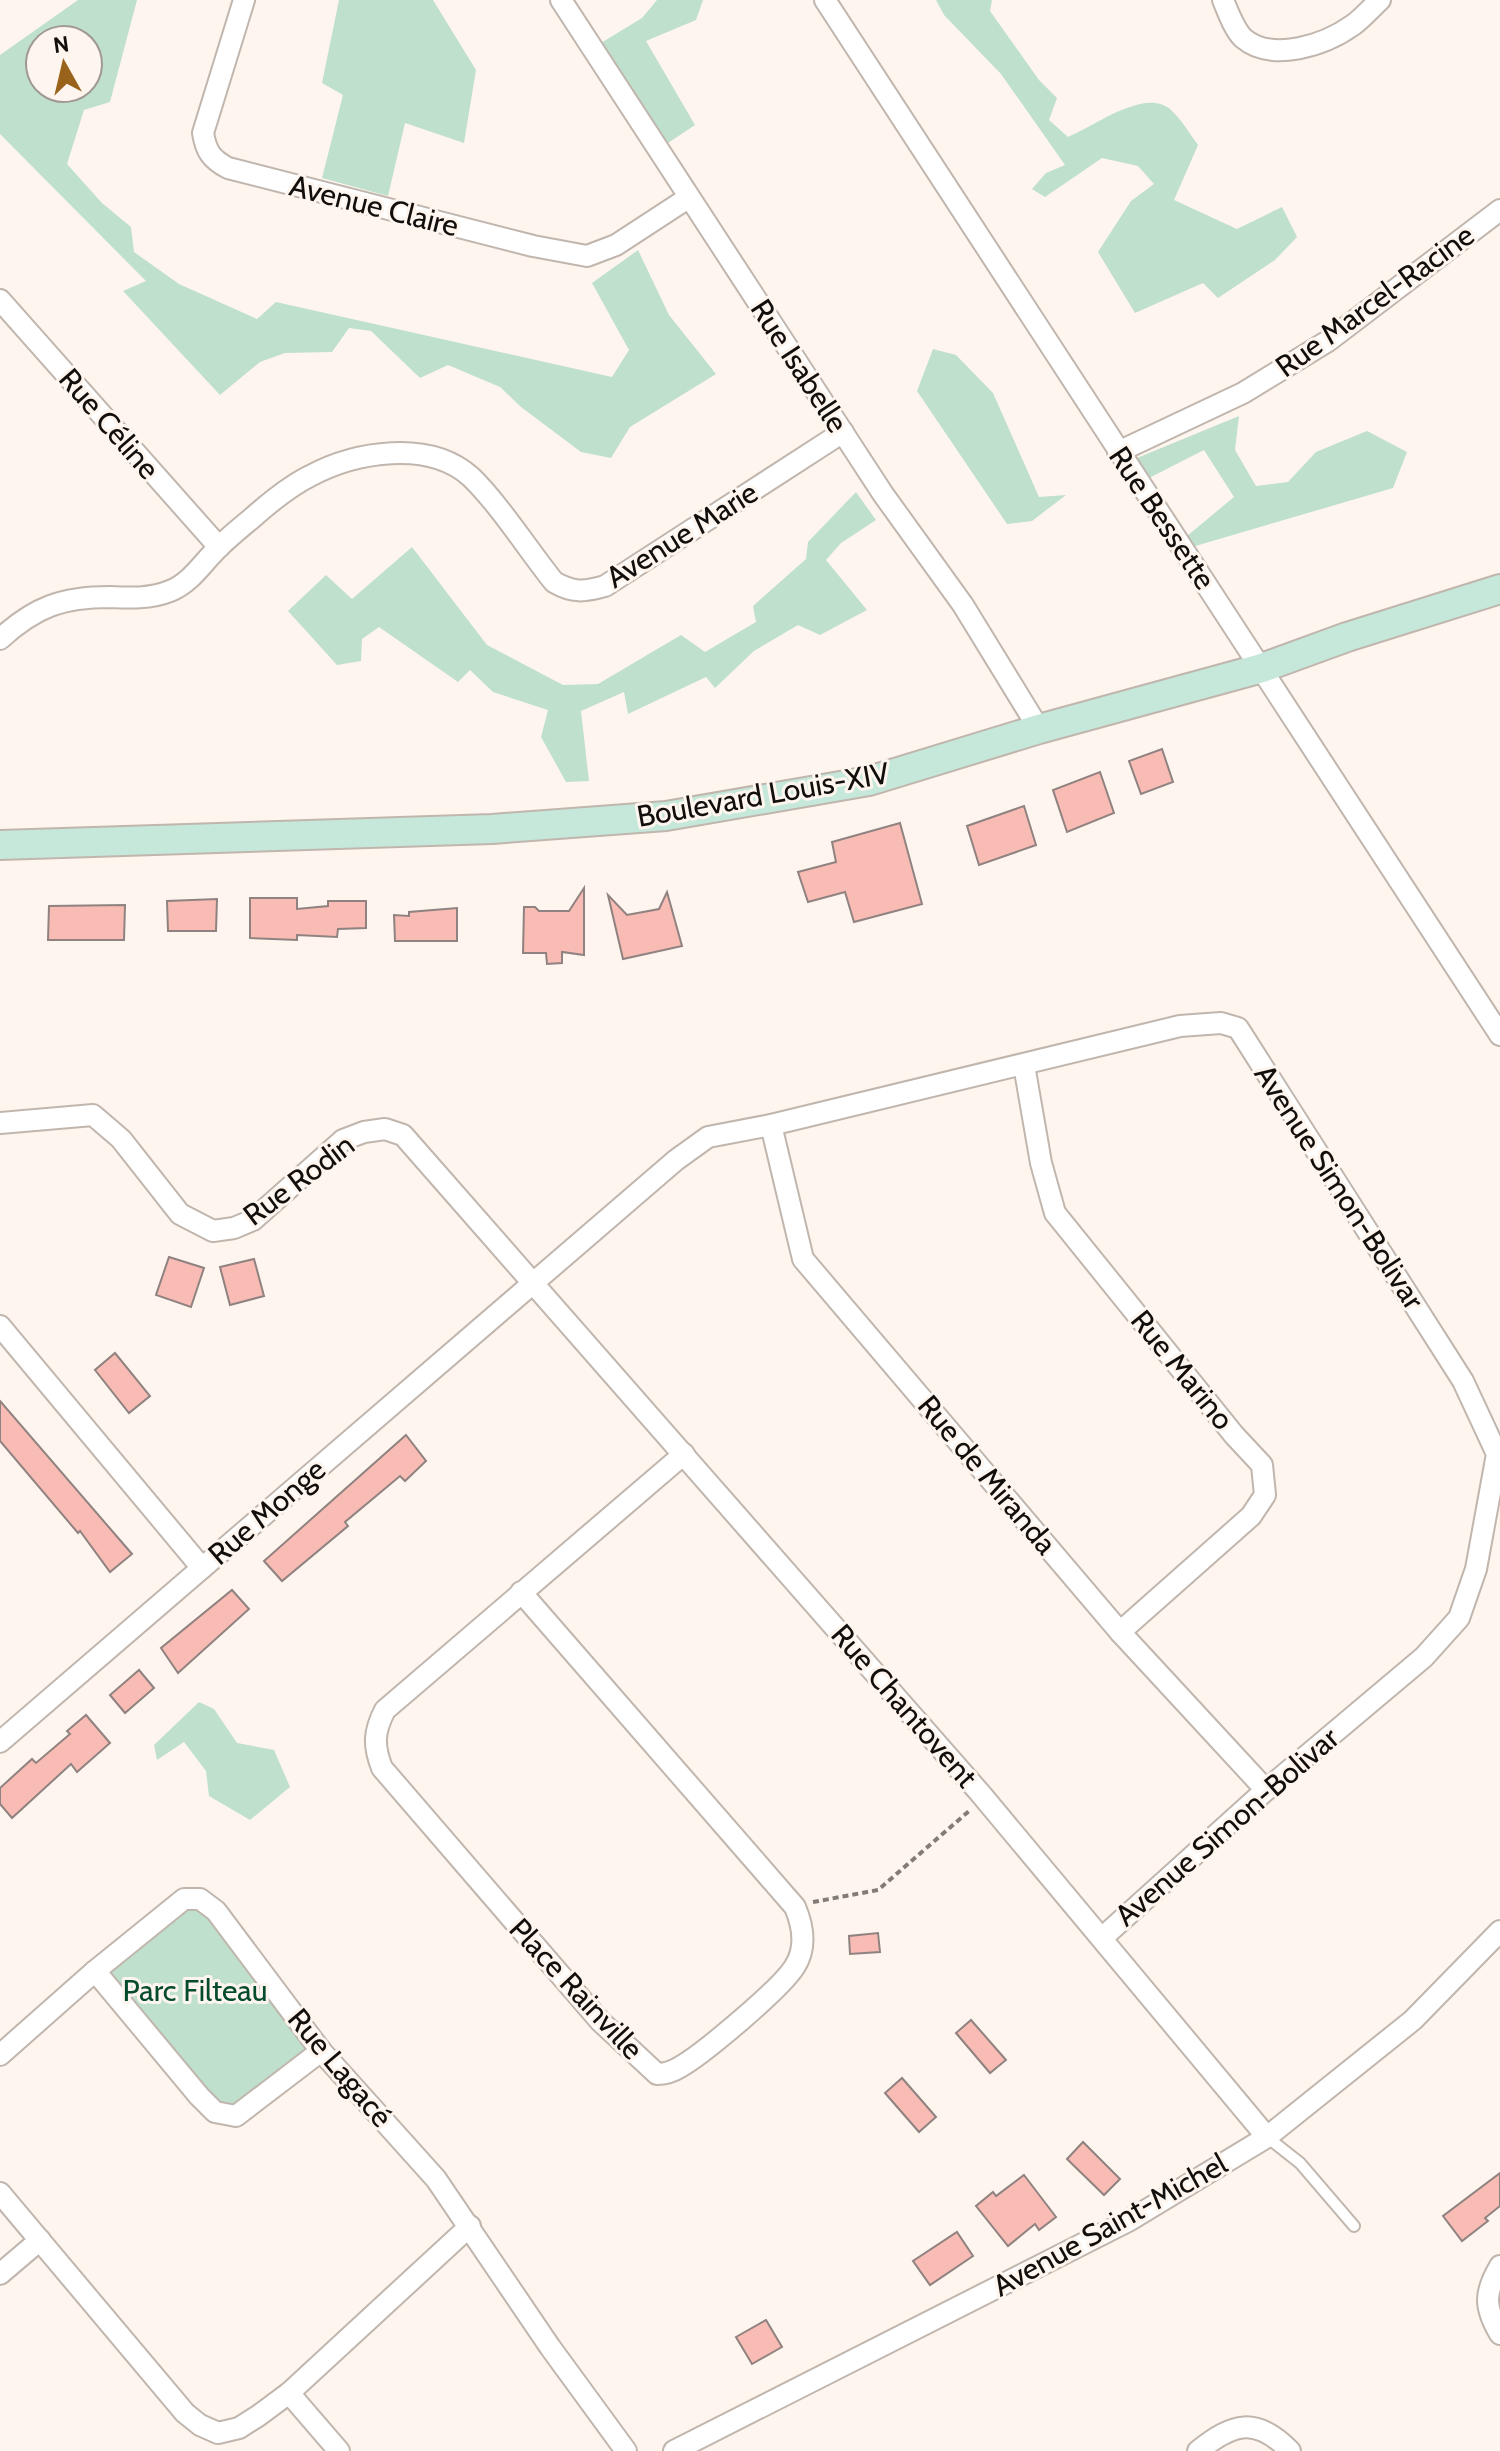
<svg xmlns="http://www.w3.org/2000/svg" width="1500" height="2451" font-family="Cabin,sans-serif">
<style>
.green{fill:#bfe0cc;fill-rule:evenodd}
.building{fill:#f9bcb4;stroke:#8f8280;stroke-width:2}
.lines{fill:none;stroke-linecap:round;stroke-linejoin:round}
.service-casing{stroke:#c0b6ae;stroke-width:14}
.minor-casing{stroke:#c0b6ae;stroke-width:24}
.secondary-casing{stroke:#c0b6ae;stroke-width:32}
.path{stroke:#827c77;stroke-width:4;stroke-dasharray:6 4;stroke-linecap:butt}
.service{stroke:#fff;stroke-width:10}
.minor{stroke:#fff;stroke-width:20}
.secondary{stroke:#c5e8da;stroke-width:28}
.labels{text-anchor:middle;stroke-width:6;stroke-linejoin:round;paint-order:stroke}
.street-label{font-size:30px;fill:#120e0b;stroke:#fef5ee}
.park-label{font-size:30px;fill:#044b2e;stroke:#fef5ee}
</style>
<rect width="100%" height="100%" fill="#fef5ee"/>
<!-- green -->
<g class="green">
<path d="M78,0H137L110,102L84,110L67,164L102,203L131,227L134,252L179,284L257,319L276,302L612,377L629,350L592,283L638,250L669,315L716,374L630,427L611,458L581,452L521,407L500,387L448,365L420,378L371,331L349,328L332,352L285,353L260,362L220,395L123,291L146,281L0,134V55ZM40,40H88V88H40Z"/>
<path d="M339,0H433L476,70L464,143L405,123L388,196L322,178L343,95L322,83Z"/>
<path d="M657,0H703L696,20L646,41L695,125L668,143L601,43L642,18Z"/>
<path d="M936,0H992L990,11L1039,80L1057,98L1049,120L1068,137C1095,126 1146,87 1171,110C1181,119 1190,134 1198,145L1174,200L1237,229L1282,207L1297,237L1275,260L1218,298L1203,283L1135,313L1098,252L1131,201L1154,184L1138,166L1102,158L1045,197L1032,189L1046,173L1065,165L1001,74L944,15Z"/>
<path d="M933,349L956,355L993,393L1039,497L1066,495L1032,521L1007,524L917,391Z"/>
<path d="M1239,416L1235,450L1256,486L1288,482L1316,452L1367,431L1407,452L1393,488L1192,547L1187,536L1234,497L1204,450L1147,479L1137,458Z"/>
<path d="M856,492L876,520L841,543L826,560L867,610L820,635L798,625L754,651L715,688L706,677L628,714L624,692L581,711L589,781L566,782L541,737L548,710L493,692L470,670L458,682L379,627L362,639L361,661L337,665L288,611L326,575L352,599L412,547L487,645L563,685L598,684L681,635L705,652L756,622L753,606L806,559L808,542Z"/>
<path d="M199,1702L214,1709L237,1743L274,1750L290,1787L250,1820L209,1796L206,1771L184,1742L157,1760L154,1745Z"/>
<path d="M200,1899L321,2051L265,2095L215,2112L95,1971Z"/>
</g>
<!-- building -->
<g class="building">
<path d="M1162,749L1173,782L1141,794L1129,761Z"/>
<path d="M1100,772L1114,813L1067,832L1053,790Z"/>
<path d="M1024,806L1036,845L979,865L967,826Z"/>
<path d="M900,823L922,904L854,922L845,892L808,902L798,872L836,862L832,842Z"/>
<path d="M584,888V955L562,952V963L547,964L546,953H523L524,907H535L539,911H569Z"/>
<path d="M667,892L682,946L623,959L608,895L627,915L659,909Z"/>
<path d="M250,898H297V909L328,906V901H366V928L338,929L337,937L297,935V940L250,938Z"/>
<path d="M217,899L216,931H168L167,901Z"/>
<path d="M125,905L124,940H48L49,906Z"/>
<path d="M457,908V941H395L394,915L409,916V912Z"/>
<path d="M169,1257L204,1268L191,1307L156,1295Z"/>
<path d="M254,1259L264,1296L230,1305L220,1267Z"/>
<path d="M115,1353L150,1396L129,1413L95,1370Z"/>
<path d="M0,1401L132,1554L110,1572L80,1531L78,1533L0,1441Z"/>
<path d="M406,1435L426,1461L405,1481L400,1476L345,1522L348,1526L282,1581L264,1561Z"/>
<path d="M232,1590L249,1609L178,1673L161,1648Z"/>
<path d="M139,1670L154,1688L125,1713L110,1695Z"/>
<path d="M86,1715L110,1743L77,1772L71,1764L12,1818L0,1804V1788L32,1759L36,1763L70,1734L67,1731Z"/>
<path d="M878,1933L880,1952L850,1954L849,1936Z"/>
<path d="M971,2020L1006,2060L990,2073L956,2033Z"/>
<path d="M902,2078L936,2117L919,2132L885,2093Z"/>
<path d="M1083,2142L1120,2179L1104,2195L1067,2159Z"/>
<path d="M1500,2173V2206L1485,2218L1488,2221L1462,2241L1443,2216Z"/>
<path d="M1024,2175L1056,2217L1039,2230L1035,2224L1008,2246L976,2206L993,2192L996,2196Z"/>
<path d="M957,2232L973,2256L930,2285L913,2261Z"/>
<path d="M766,2320L782,2347L752,2364L736,2337Z"/>
</g>
<g class="lines">
<!-- service casing -->
<g class="service-casing">
<path id="service" d="M1267,2137L1300,2163L1354,2226"/>
</g>
<!-- minor casing -->
<g class="minor-casing">
<g id="minor">
<path d="M244,0L203,133C206,151 211,159 228,168L533,246L587,256L616,245L688,198"/>
<path d="M561,0L883,494L963,605L1039,729"/>
<path d="M825,0L1500,1035"/>
<path d="M1223,0C1228,12 1234,29 1243,38C1272,63 1325,45 1353,25C1363,18 1371,8 1380,0"/>
<path d="M0,300L219,547"/>
<path d="M1118,452L1243,393L1328,341L1500,210"/>
<path d="M0,639C35,607 62,597 110,597C130,598 150,599 170,591C191,583 203,562 219,547C229,537 240,528 251,519C269,503 288,487 310,476C355,452 429,439 471,477C499,504 529,551 554,582C573,593 584,592 605,586L843,432"/>
<path d="M1024,1065L1041,1163L1055,1213L1234,1435L1262,1465L1265,1495L1251,1516L1120,1632"/>
<path d="M0,1123L93,1115L121,1139L180,1214L213,1231L234,1228L253,1220L343,1140L364,1132L385,1129L403,1135L980,1793L1267,2137"/>
<path d="M771,1125L803,1259L1120,1632L1266,1790"/>
<path d="M0,1326L202,1568"/>
<path d="M521,1592L795,1907C803,1926 807,1947 795,1966C782,1988 703,2054 680,2067C672,2072 666,2074 657,2074L600,2021L382,1768C373,1745 374,1731 385,1710L684,1454"/>
<path d="M0,1742L676,1160L708,1137L771,1125L1180,1026L1221,1023L1238,1028L1463,1381L1497,1454L1476,1569L1459,1618L1424,1657L1266,1790L1102,1938"/>
<path d="M95,1971L199,2096L215,2112L236,2116L321,2051"/>
<path d="M0,2055L95,1971L184,1899H200L216,1911L321,2051L436,2179L550,2347L626,2451"/>
<path d="M0,2193L185,2413L200,2425L218,2433L239,2428L258,2416L289,2393L470,2226"/>
<path d="M1500,2266C1484,2293 1484,2307 1500,2334"/>
<path d="M0,2274L40,2240"/>
<path d="M289,2393L339,2451"/>
<path d="M674,2451L1130,2220L1267,2137L1413,2020L1500,1931"/>
<path d="M1198,2451C1233,2423 1256,2416 1290,2451"/>
</g>
</g>
<!-- secondary casing -->
<g class="secondary-casing">
<path id="secondary" d="M0,845L492,829L666,816L869,781L1039,729L1262,668L1347,637L1500,589"/>
</g>
<!-- path -->
<path class="path" d="M813,1902L878,1890L969,1811"/>
<!-- service -->
<use href="#service" class="service"/>
<!-- minor -->
<use href="#minor" class="minor"/>
<!-- secondary -->
<use href="#secondary" class="secondary"/>
</g>
<g class="labels">
<!-- street labels -->
<g class="street-label">
<text transform="translate(374 206) rotate(14)" y="10">Avenue Claire</text>
<text transform="translate(1375 301) rotate(-36)" y="10">Rue Marcel-Racine</text>
<text transform="translate(799 366) rotate(57)" y="10">Rue Isabelle</text>
<text transform="translate(109 424) rotate(49)" y="10">Rue Céline</text>
<text transform="translate(1162 518) rotate(56)" y="10">Rue Bessette</text>
<text transform="translate(682 535) rotate(-32)" y="10">Avenue Marie</text>
<text transform="translate(763 795) rotate(-10)" y="10">Boulevard Louis-XIV</text>
<text transform="translate(299 1180) rotate(-37)" y="10">Rue Rodin</text>
<text transform="translate(1339 1187) rotate(57)" y="10">Avenue Simon-Bolivar</text>
<text transform="translate(1182 1370) rotate(51)" y="10">Rue Marino</text>
<text transform="translate(987 1475) rotate(50)" y="10">Rue de Miranda</text>
<text transform="translate(267 1512) rotate(-41)" y="10">Rue Monge</text>
<text transform="translate(904 1706) rotate(49)" y="10">Rue Chantovent</text>
<text transform="translate(1227 1827) rotate(-41)" y="10">Avenue Simon-Bolivar</text>
<text transform="translate(576 1989) rotate(47)" y="10">Place Rainville</text>
<text transform="translate(340 2068) rotate(50)" y="10">Rue Lagacé</text>
<text transform="translate(1110 2225) rotate(-29)" y="10">Avenue Saint-Michel</text>
</g>
<!-- park labels -->
<g class="park-label">
<text x="195" y="2001">Parc Filteau</text>
</g>
</g>
<!-- north arrow -->
<g transform="translate(64 64) rotate(352)"><circle r="38" fill="#fef5ee" stroke="#a09993" stroke-width="2"/>
<path d="M0-6L14 30L0 20L-14 30Z" fill="#99631c"/>
<text y="-12" font-size="22" font-weight="bold" text-anchor="middle" fill="#120e0b">N</text>
</g>
</svg>
